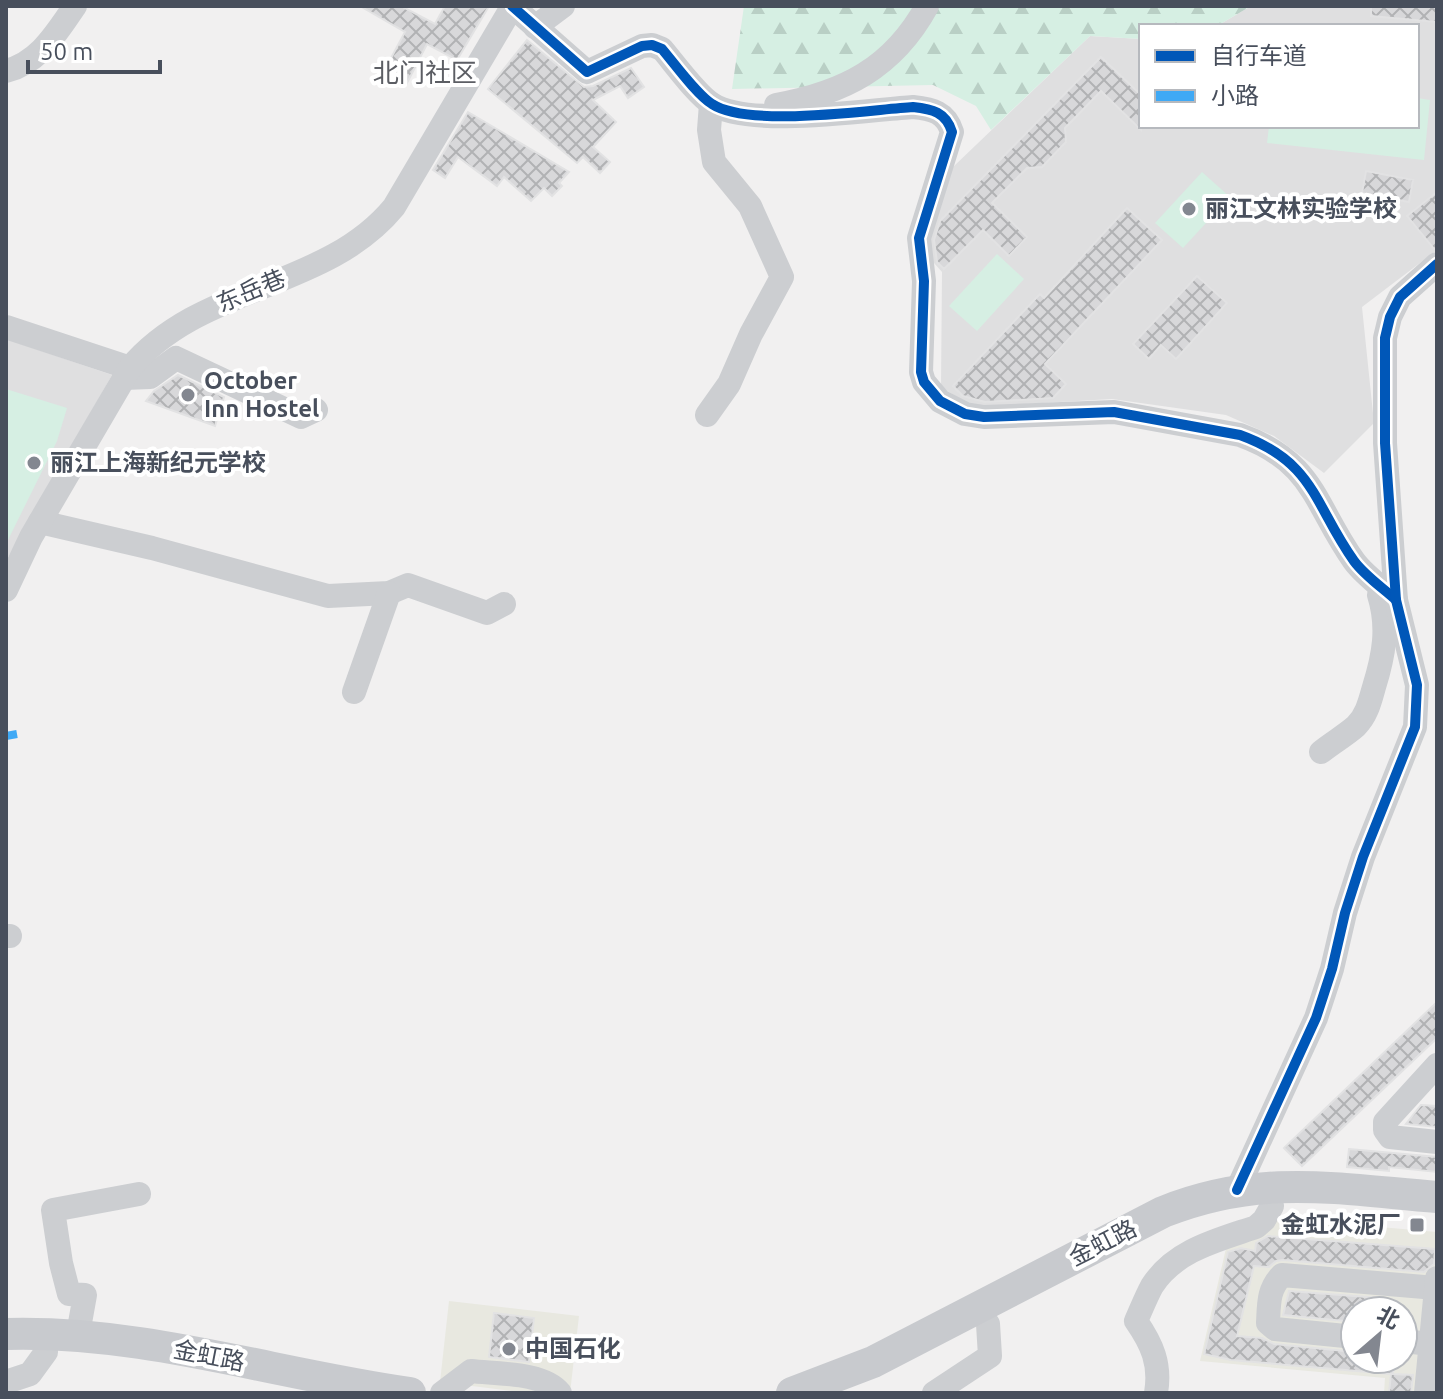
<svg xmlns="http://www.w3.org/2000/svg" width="1443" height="1399" font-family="Ubuntu,'Noto Sans SC',sans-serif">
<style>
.commercial{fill:#e8e8e0;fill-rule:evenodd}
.education{fill:#dfdfe0}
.forest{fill:url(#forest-firs)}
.green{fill:#d6efe3}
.building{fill:url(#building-cross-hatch);stroke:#e2e2e3;stroke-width:2}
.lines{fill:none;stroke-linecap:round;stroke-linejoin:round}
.minor{stroke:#ccced1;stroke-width:24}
.major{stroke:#c8cace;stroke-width:32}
.quiet{stroke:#3fa9f5;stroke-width:8;stroke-dasharray:16 8;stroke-linecap:butt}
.cycleway-casing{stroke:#fff;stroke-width:15}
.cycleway{stroke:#0057b8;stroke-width:10}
.poi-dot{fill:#838790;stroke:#fff;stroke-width:3}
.labels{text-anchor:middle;stroke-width:8;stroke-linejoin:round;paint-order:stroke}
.poi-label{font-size:24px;font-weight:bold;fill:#484f5c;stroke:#fff;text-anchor:start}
.street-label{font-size:24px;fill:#484f5c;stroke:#fff}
.neighbourhood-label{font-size:26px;fill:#5c5e64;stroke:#fff}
</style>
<defs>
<pattern id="forest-firs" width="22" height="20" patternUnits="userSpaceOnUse" patternTransform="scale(2)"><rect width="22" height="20" fill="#d6efe3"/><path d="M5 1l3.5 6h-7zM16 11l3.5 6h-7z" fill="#b9cfc5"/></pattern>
<pattern id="building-cross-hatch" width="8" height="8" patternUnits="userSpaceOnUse" patternTransform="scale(2)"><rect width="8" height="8" fill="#d8d8da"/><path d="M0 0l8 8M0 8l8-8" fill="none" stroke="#b1b2b4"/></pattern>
</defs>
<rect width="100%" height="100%" fill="#f1f0f0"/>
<!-- commercial -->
<g class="commercial">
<path d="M1277,1218L1437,1232V1393H1384L1385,1378L1200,1361L1227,1244ZM1355,1311H1403V1359H1355Z"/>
<path d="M449,1301L579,1316L570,1393H529L440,1382Z"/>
</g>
<!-- education -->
<g class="education">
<path d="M1251,6H1437V250L1362,307L1374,423L1324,473L1274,436L1226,415L1112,399L973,407L941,387L942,272L926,254L953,167L1090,36L1141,39V126H1417V26H1217Z"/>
<path d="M6,339L112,375L6,561Z"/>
</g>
<!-- forest -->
<path class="forest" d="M744,6H1251L1217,26H1141V39L1090,36L991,130L976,106L933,85L732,89Z"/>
<!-- green -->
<g class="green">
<path d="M1417,98L1430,100L1424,160L1267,143L1269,126H1417Z"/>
<path d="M1202,172L1230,197L1183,248L1155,223Z"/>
<path d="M997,254L1024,279L977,331L949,306Z"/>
<path d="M6,389L67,408L57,441L6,544Z"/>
</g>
<!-- building -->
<g class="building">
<path d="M360,6H401L435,24L445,6H489L457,60L427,44L406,85L383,73L405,32Z"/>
<path d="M1371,6H1437V22L1371,16Z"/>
<path d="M527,40L584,87L593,86L631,68L644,87L628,98L620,86L593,100L616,122L593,147L610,162L600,173L583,157L577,163L488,89Z"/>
<path d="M1101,57L1141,95V130L1101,91L1065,128L1066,142L1042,167L1027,168L992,203L1027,237L1009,256L983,230L944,269L937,262L934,240L940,221Z"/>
<path d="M468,112L569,172L559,183L562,186L552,196L544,188L531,201L504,177L497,186L458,157L445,178L433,170Z"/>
<path d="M1366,171L1413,180L1409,202L1362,193Z"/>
<path d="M1437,192V249H1434L1407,216Z"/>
<path d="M1127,208L1162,240L1045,364L1066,384L1053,398L985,402L963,396L953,386L1040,294L1044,298Z"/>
<path d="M1197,276L1227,303L1176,359L1161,345L1149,359L1133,344Z"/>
<path d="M178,375L224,397L215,426L146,401L154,391Z"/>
<path d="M1437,1002V1038L1302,1166L1284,1148Z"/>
<path d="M1421,1105L1437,1106V1127L1406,1124Z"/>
<path d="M1349,1149L1437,1157V1172L1389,1167V1171L1347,1167Z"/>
<path d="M1268,1236L1435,1249L1434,1264L1424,1272L1283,1260L1276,1261L1269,1267L1254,1266L1237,1336L1262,1338L1274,1344L1355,1352V1359H1394L1393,1374L1413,1375L1411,1393H1389L1391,1374L1231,1360L1204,1354L1228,1252L1241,1248L1255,1251L1256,1243Z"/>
<path d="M1289,1291L1380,1298L1379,1311H1355V1322L1283,1315Z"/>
<path d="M494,1313L534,1318L529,1362L489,1357Z"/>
</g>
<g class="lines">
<!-- minor -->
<g class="minor">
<path d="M512,6L587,72L642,46L652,45L662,49C674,63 697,95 712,104C749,128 867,110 913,107C932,109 946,112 952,132L919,238L924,281L921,372L924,382L940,401L965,414L984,417L1114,412L1240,435C1315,462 1314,505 1354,561C1365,576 1383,588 1396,600"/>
<path d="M535,27L563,6"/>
<path d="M6,71C40,62 56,33 75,6"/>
<path d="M776,105C844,93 893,68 927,6"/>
<path d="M6,327L130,368"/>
<path d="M124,378L150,377L176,358L301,417L316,410"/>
<path d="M707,415L729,384L751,334L782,277L750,206L714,162L709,130L711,104"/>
<path d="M40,522L152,548L328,596L389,593L408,585L487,613L504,604"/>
<path d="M6,590L31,537L130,368C200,284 326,290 394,207L512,7"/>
<path d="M354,692L389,593"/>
<path d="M1321,752C1332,743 1346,735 1356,726C1367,715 1370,701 1374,687C1384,655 1389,627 1379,595"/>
<path d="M6,936H10"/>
<path d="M1437,1065L1385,1122V1130L1390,1137L1437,1142"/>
<path d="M1237,1190L1316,1018L1332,969L1345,913L1363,857L1415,727L1417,685L1396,600L1385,443V338L1390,317L1400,297L1437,264"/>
<path d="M78,1334L85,1295L69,1294L61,1263L53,1210L139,1194"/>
<path d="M1355,1337L1275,1329L1268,1323C1269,1304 1268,1289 1282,1275L1436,1288"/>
<path d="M1403,1341L1431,1344"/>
<path d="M6,1382L30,1374L46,1352"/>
<path d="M442,1393L471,1371C496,1374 544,1372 560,1393"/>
<path d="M934,1393L990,1356L988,1324"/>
<path d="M1156,1393C1161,1364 1152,1344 1136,1321C1141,1310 1146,1297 1152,1286C1175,1250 1218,1240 1256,1227L1264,1220L1272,1206"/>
<path d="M1426,1393L1437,1278"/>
</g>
<!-- major -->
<g class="major">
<path d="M6,1334C143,1330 275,1374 410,1393"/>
<path d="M792,1393L873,1362L1163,1212C1260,1173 1337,1189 1437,1197"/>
</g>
<!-- quiet -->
<path class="quiet" d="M6,736L17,734"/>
<!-- cycleway casing -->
<g class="cycleway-casing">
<g id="cycleway">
<path d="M512,6L587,72L642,46L652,45L662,49C674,63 697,95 712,104C749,128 867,110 913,107C932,109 946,112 952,132L919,238L924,281L921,372L924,382L940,401L965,414L984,417L1114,412L1240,435C1315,462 1314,505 1354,561C1365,576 1383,588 1396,600"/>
<path d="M1237,1190L1316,1018L1332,969L1345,913L1363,857L1415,727L1417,685L1396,600L1385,443V338L1390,317L1400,297L1437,264"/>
</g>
</g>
<!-- cycleway -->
<use href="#cycleway" class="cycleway"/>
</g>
<!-- markers -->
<g class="poi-dot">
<circle cx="1189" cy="209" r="8"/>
<circle cx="188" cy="395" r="8"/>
<circle cx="34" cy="463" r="8"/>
<rect x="1409" y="1217" width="16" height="16" rx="4"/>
<circle cx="509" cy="1349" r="8"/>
</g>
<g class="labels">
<!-- poi labels -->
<g class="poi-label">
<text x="1205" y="217">丽江文林实验学校</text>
<text x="204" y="389">October<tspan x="204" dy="28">Inn Hostel</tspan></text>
<text x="50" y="471">丽江上海新纪元学校</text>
<text x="1401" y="1233" text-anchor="end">金虹水泥厂</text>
<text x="525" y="1357">中国石化</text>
</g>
<!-- street labels -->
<g class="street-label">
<text transform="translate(251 291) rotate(-23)" y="8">东岳巷</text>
<text transform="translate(1103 1243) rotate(-27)" y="8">金虹路</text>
<text transform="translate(209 1356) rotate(11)" y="8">金虹路</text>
</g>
<!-- neighbourhood labels -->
<g class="neighbourhood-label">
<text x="425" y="82">北门社区</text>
</g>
</g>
<!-- border -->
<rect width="1443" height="1399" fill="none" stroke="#484f5c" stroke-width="16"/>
<!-- legend -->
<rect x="1139" y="24" width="280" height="104" fill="#ffffff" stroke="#b6b9be" stroke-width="2"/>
<rect x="1155" y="50" width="40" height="12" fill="#0057b8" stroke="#b6b9be" stroke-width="2"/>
<text x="1211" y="64" font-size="24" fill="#484f5c">自行车道</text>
<rect x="1155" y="90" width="40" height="12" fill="#3fa9f5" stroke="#b6b9be" stroke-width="2"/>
<text x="1211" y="104" font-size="24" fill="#484f5c">小路</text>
<!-- north arrow -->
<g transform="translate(1379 1335) rotate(28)"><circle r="38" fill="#ffffff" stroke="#b6b9be" stroke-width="2"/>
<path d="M0-6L14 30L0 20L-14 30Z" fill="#838790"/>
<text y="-12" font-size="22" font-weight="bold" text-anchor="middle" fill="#484f5c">北</text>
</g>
<!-- scale -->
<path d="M28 60v12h132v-12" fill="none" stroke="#484f5c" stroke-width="4"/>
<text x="40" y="60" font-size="24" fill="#484f5c" stroke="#ffffff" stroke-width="6" paint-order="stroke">50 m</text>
</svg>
